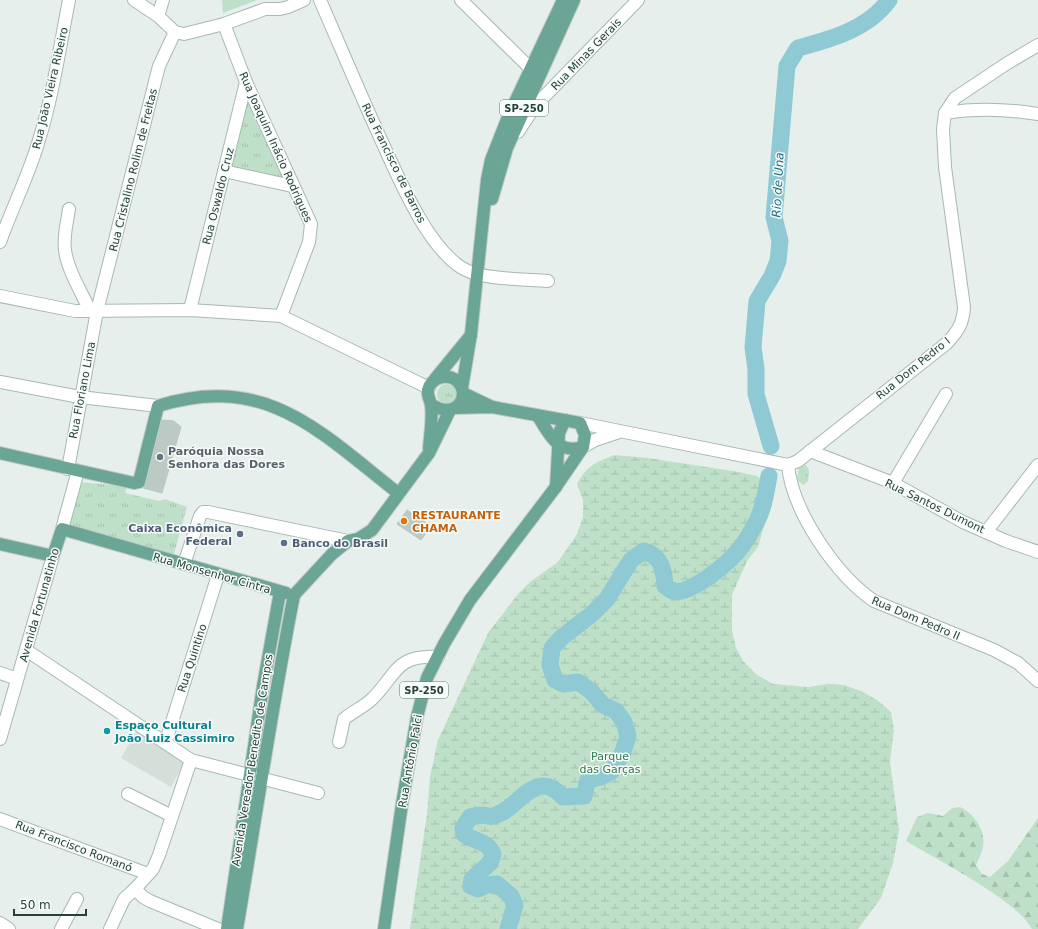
<svg xmlns="http://www.w3.org/2000/svg" width="1038" height="929" font-family="'DejaVu Sans',sans-serif">
<style>
.built{fill:#d4dfda}
.grass{fill:url(#grass-tufts)}
.forest{fill:url(#forest-firs)}
.wetland{fill:url(#wetland-marsh)}
.pitch{fill:#bfe0c8}
.lines{fill:none;stroke-linecap:round;stroke-linejoin:round}
.river{stroke:#8ec9d4;stroke-width:17}
.building{fill:#bbcac4;stroke:#b8c9c2}
.minor-casing{stroke:#a8b8b2;stroke-width:14}
.major-casing{stroke:#c2cac8;stroke-width:14}
.minor{stroke:#fff;stroke-width:12}
.major{stroke:#6aa596;stroke-width:12}
.worship-dot{fill:#6b7280;stroke:#f7fbf9;stroke-width:1.5}
.food-dot{fill:#e8710a;stroke:#f7fbf9;stroke-width:1.5}
.service-dot{fill:#5c6f8a;stroke:#f7fbf9;stroke-width:1.5}
.culture-dot{fill:#0f9aa8;stroke:#f7fbf9;stroke-width:1.5}
.labels{text-anchor:middle;stroke-width:3;stroke-linejoin:round;paint-order:stroke}
.shield{fill:#f7fbf9;stroke:#637a73;stroke-width:1}
.shield-label{font-size:10px;font-weight:bold;fill:#24423a}
.street-label{font-size:11px;fill:#24423a;stroke:#f7fbf9}
.worship-label{font-size:11px;font-weight:bold;fill:#5b616d;stroke:#f7fbf9;text-anchor:start}
.food-label{font-size:11px;font-weight:bold;fill:#c56008;stroke:#f7fbf9;text-anchor:start}
.service-label{font-size:11px;font-weight:bold;fill:#4e5e75;stroke:#f7fbf9;text-anchor:end}
.culture-label{font-size:11px;font-weight:bold;fill:#0d838f;stroke:#f7fbf9;text-anchor:start}
.park-label{font-size:11px;fill:#2d7a4b;stroke:#f7fbf9}
.water-label{font-size:12px;font-style:italic;fill:#1c6f80;stroke:#f7fbf9}
</style>
<defs>
<pattern id="grass-tufts" width="24" height="20" patternUnits="userSpaceOnUse"><rect width="24" height="20" fill="#bfe0c8"/><path d="M3 7l-1-3M5 7V3M7 7l1-3M15 17l-1-3M17 17v-4M19 17l1-3" fill="none" stroke="#a4c1ad"/></pattern>
<pattern id="forest-firs" width="22" height="20" patternUnits="userSpaceOnUse"><rect width="22" height="20" fill="#bfe0c8"/><path d="M5 1l3.5 6h-7zM16 11l3.5 6h-7z" fill="#a4c1ad"/></pattern>
<pattern id="wetland-marsh" width="20" height="14" patternUnits="userSpaceOnUse"><rect width="20" height="14" fill="#bfe0c8"/><path d="M1 5h8M5 5V1M11 12h8M15 12V8" fill="none" stroke="#a4c1ad"/></pattern>
</defs>
<rect width="100%" height="100%" fill="#e6efeb"/>
<!-- built -->
<path class="built" d="M138,729L186,759L171,787L121,758Z"/>
<!-- grass -->
<g class="grass">
<path d="M246,103H252L282,172L281,177L229,166Z"/>
<circle cx="447" cy="394" r="10"/>
<path d="M806,465L809,470L808,481L803,485L797,480L799,466Z"/>
<path d="M78,482L127,486L125,493L159,501L165,499L187,507L173,557L65,528Z"/>
</g>
<!-- forest -->
<path class="forest" d="M960,807C975,814 986,831 983,847C982,853 978,860 976,865L982,874L990,877L1008,861L1038,818V929H1032C1018,901 936,859 906,841L917,817L928,813L943,816L952,808Z"/>
<!-- wetland -->
<path class="wetland" d="M614,455L648,458L739,472L757,476L774,489L770,506L758,547L747,561L732,595V630L736,648L744,662L757,675L773,684L809,687L827,684L844,685L861,691L877,700L891,712L894,730L890,761L899,830L893,863L881,898L858,929H410L427,814L430,777L438,740L488,633L518,594L530,582L558,562L577,534L583,517V500L577,484C587,465 595,463 614,455Z"/>
<!-- pitch -->
<path class="pitch" d="M222,0H257L223,13Z"/>
<g class="lines">
<!-- river -->
<g class="river">
<path d="M771,446L756,394V369L753,347L757,301L772,276L778,261L780,241L774,217L787,66L798,48C832,39 868,29 889,0"/>
<path d="M508,929L515,905L511,896L497,884L487,885L478,889L471,886L472,879L490,863L493,854C486,839 476,843 464,834L463,828L470,817C474,816 479,815 483,815C485,815 489,817 492,816C517,813 534,765 563,797L584,796L588,780L601,777L612,771L623,752L628,736L624,722L616,711L603,705L591,691L578,682L563,684L555,680L550,665L552,648L561,638L592,614L607,599L631,560L644,551C661,556 664,569 665,586C667,587 670,590 673,591C690,596 731,561 741,547C747,540 752,530 757,521C764,507 766,492 769,476"/>
</g>
</g>
<!-- building -->
<g class="building">
<path d="M162,420L174,421L181,427L162,493L143,488L146,484Z"/>
<path d="M407,510L431,526L421,540L397,524Z"/>
</g>
<g class="lines">
<!-- minor casing -->
<g class="minor-casing">
<g id="minor">
<path d="M134,0L158,16L175,32L184,34L224,24L265,9H280L288,7L304,0"/>
<path d="M320,0C341,48 361,96 383,144C400,181 427,246 462,268C481,280 525,279 548,281"/>
<path d="M461,0L537,75"/>
<path d="M158,16L163,0"/>
<path d="M224,24L246,82L311,224L309,242L281,316"/>
<path d="M945,113C975,108 1007,109 1038,114"/>
<path d="M518,132L535,106L638,0"/>
<path d="M224,171L292,186"/>
<path d="M69,209C67,223 63,237 65,250C67,269 82,293 90,311"/>
<path d="M0,242C12,208 29,175 39,140C53,95 60,46 69,0"/>
<path d="M0,296L75,311L190,310L281,316L429,388"/>
<path d="M190,310L246,82"/>
<path d="M0,382L80,397L158,406"/>
<path d="M580,423L788,465"/>
<path d="M583,447L595,440L619,432"/>
<path d="M810,451L893,483L963,522L1006,541L1038,552"/>
<path d="M788,465L798,461L947,343C958,331 963,324 964,307L945,167L943,129L945,113L955,98L1006,64L1038,45"/>
<path d="M788,465C792,511 836,575 874,601L994,650L1018,663L1038,681"/>
<path d="M68,469L97,311L159,66L175,32"/>
<path d="M893,483L946,394"/>
<path d="M62,529L78,471"/>
<path d="M986,532L1038,465"/>
<path d="M184,564L200,516L203,512H208L348,541"/>
<path d="M26,650L191,760L318,793"/>
<path d="M0,673L17,679"/>
<path d="M0,739L53,556"/>
<path d="M166,741L218,575"/>
<path d="M339,742L344,719C353,711 365,707 374,697C398,672 396,655 438,657"/>
<path d="M128,794L172,816"/>
<path d="M0,819L148,874"/>
<path d="M135,889L143,897L150,901L218,929"/>
<path d="M0,923L9,929"/>
<path d="M61,929L77,899"/>
<path d="M110,929L124,899L135,889L153,869L159,855L191,760"/>
</g>
</g>
<!-- major casing -->
<g class="major-casing">
<g id="major">
<path d="M492,199L507,148L574,0"/>
<path d="M435,379L471,335"/>
<path d="M462,388L471,334L487,180L491,160L508,117L563,0"/>
<path d="M463,393L492,407"/>
<path d="M538,416C549,434 558,455 583,447"/>
<path d="M429,448C430,434 433,418 431,405C430,399 427,396 428,390C431,378 446,373 456,380C473,394 456,422 431,404"/>
<path d="M0,453L134,483L139,482L158,406C266,372 320,432 398,493"/>
<path d="M556,487L559,433L565,420"/>
<path d="M0,544L53,556L62,529L286,593"/>
<path d="M294,595L332,554L348,541L358,539L372,530L429,453L450,410"/>
<path d="M227,929L263,686L280,592"/>
<path d="M237,929C256,817 272,706 294,595"/>
<path d="M384,929L402,804L417,717L427,678L444,644L470,600L555,488L583,447L585,435L580,423L492,407L455,408"/>
</g>
</g>
<!-- minor -->
<use href="#minor" class="minor"/>
<!-- major -->
<use href="#major" class="major"/>
</g>
<!-- markers -->
<circle class="worship-dot" cx="160" cy="457" r="4"/>
<circle class="food-dot" cx="404" cy="521" r="4"/>
<g class="service-dot">
<circle cx="240" cy="534" r="4"/>
<circle cx="284" cy="543" r="4"/>
</g>
<circle class="culture-dot" cx="107" cy="731" r="4"/>
<g class="labels">
<!-- shield labels -->
<g class="shield">
<rect x="500" y="100" width="48" height="16" rx="3"/>
<rect x="400" y="682" width="48" height="16" rx="3"/>
</g>
<g class="shield-label">
<text x="524" y="112">SP-250</text>
<text x="424" y="694">SP-250</text>
</g>
<!-- street labels -->
<g class="street-label">
<text transform="translate(586 54) rotate(-46)" y="4">Rua Minas Gerais</text>
<text transform="translate(50 88) rotate(-77)" y="4">Rua João Vieira Ribeiro</text>
<text transform="translate(276 147) rotate(66)" y="4">Rua Joaquim Inácio Rodrigues</text>
<text transform="translate(394 163) rotate(64)" y="4">Rua Francisco de Barros</text>
<text transform="translate(133 170) rotate(-76)" y="4">Rua Cristalino Rolim de Freitas</text>
<text transform="translate(218 196) rotate(-76)" y="4">Rua Oswaldo Cruz</text>
<text transform="translate(913 368) rotate(-39)" y="4">Rua Dom Pedro I</text>
<text transform="translate(82 390) rotate(-79)" y="4">Rua Floriano Lima</text>
<text transform="translate(935 506) rotate(26)" y="4">Rua Santos Dumont</text>
<text transform="translate(212 573) rotate(16)" y="4">Rua Monsenhor Cintra</text>
<text transform="translate(39 605) rotate(-74)" y="4">Avenida Fortunatinho</text>
<text transform="translate(916 618) rotate(23)" y="4">Rua Dom Pedro II</text>
<text transform="translate(192 658) rotate(-72)" y="4">Rua Quintino</text>
<text transform="translate(252 760) rotate(-81)" y="4">Avenida Vereador Benedito de Campos</text>
<text transform="translate(410 761) rotate(-80)" y="4">Rua Antônio Falci</text>
<text transform="translate(74 846) rotate(21)" y="4">Rua Francisco Romanó</text>
</g>
<!-- worship labels -->
<g class="worship-label">
<text x="168" y="455">Paróquia Nossa<tspan x="168" dy="13">Senhora das Dores</tspan></text>
</g>
<!-- food labels -->
<g class="food-label">
<text x="412" y="519">RESTAURANTE<tspan x="412" dy="13">CHAMA</tspan></text>
</g>
<!-- service labels -->
<g class="service-label">
<text x="232" y="532">Caixa Econômica<tspan x="232" dy="13">Federal</tspan></text>
<text x="292" y="547" text-anchor="start">Banco do Brasil</text>
</g>
<!-- culture labels -->
<g class="culture-label">
<text x="115" y="729">Espaço Cultural<tspan x="115" dy="13">João Luiz Cassimiro</tspan></text>
</g>
<!-- park labels -->
<g class="park-label">
<text x="610" y="760">Parque<tspan x="610" dy="13">das Garças</tspan></text>
</g>
<!-- water labels -->
<g class="water-label">
<text transform="translate(778 185) rotate(-87)" y="4">Rio de Una</text>
</g>
</g>
<!-- scale -->
<path d="M14 909v6h72v-6" fill="none" stroke="#24423a" stroke-width="2"/>
<text x="20" y="909" font-size="12" fill="#24423a" stroke="#f7fbf9" stroke-width="3" paint-order="stroke">50 m</text>
</svg>
